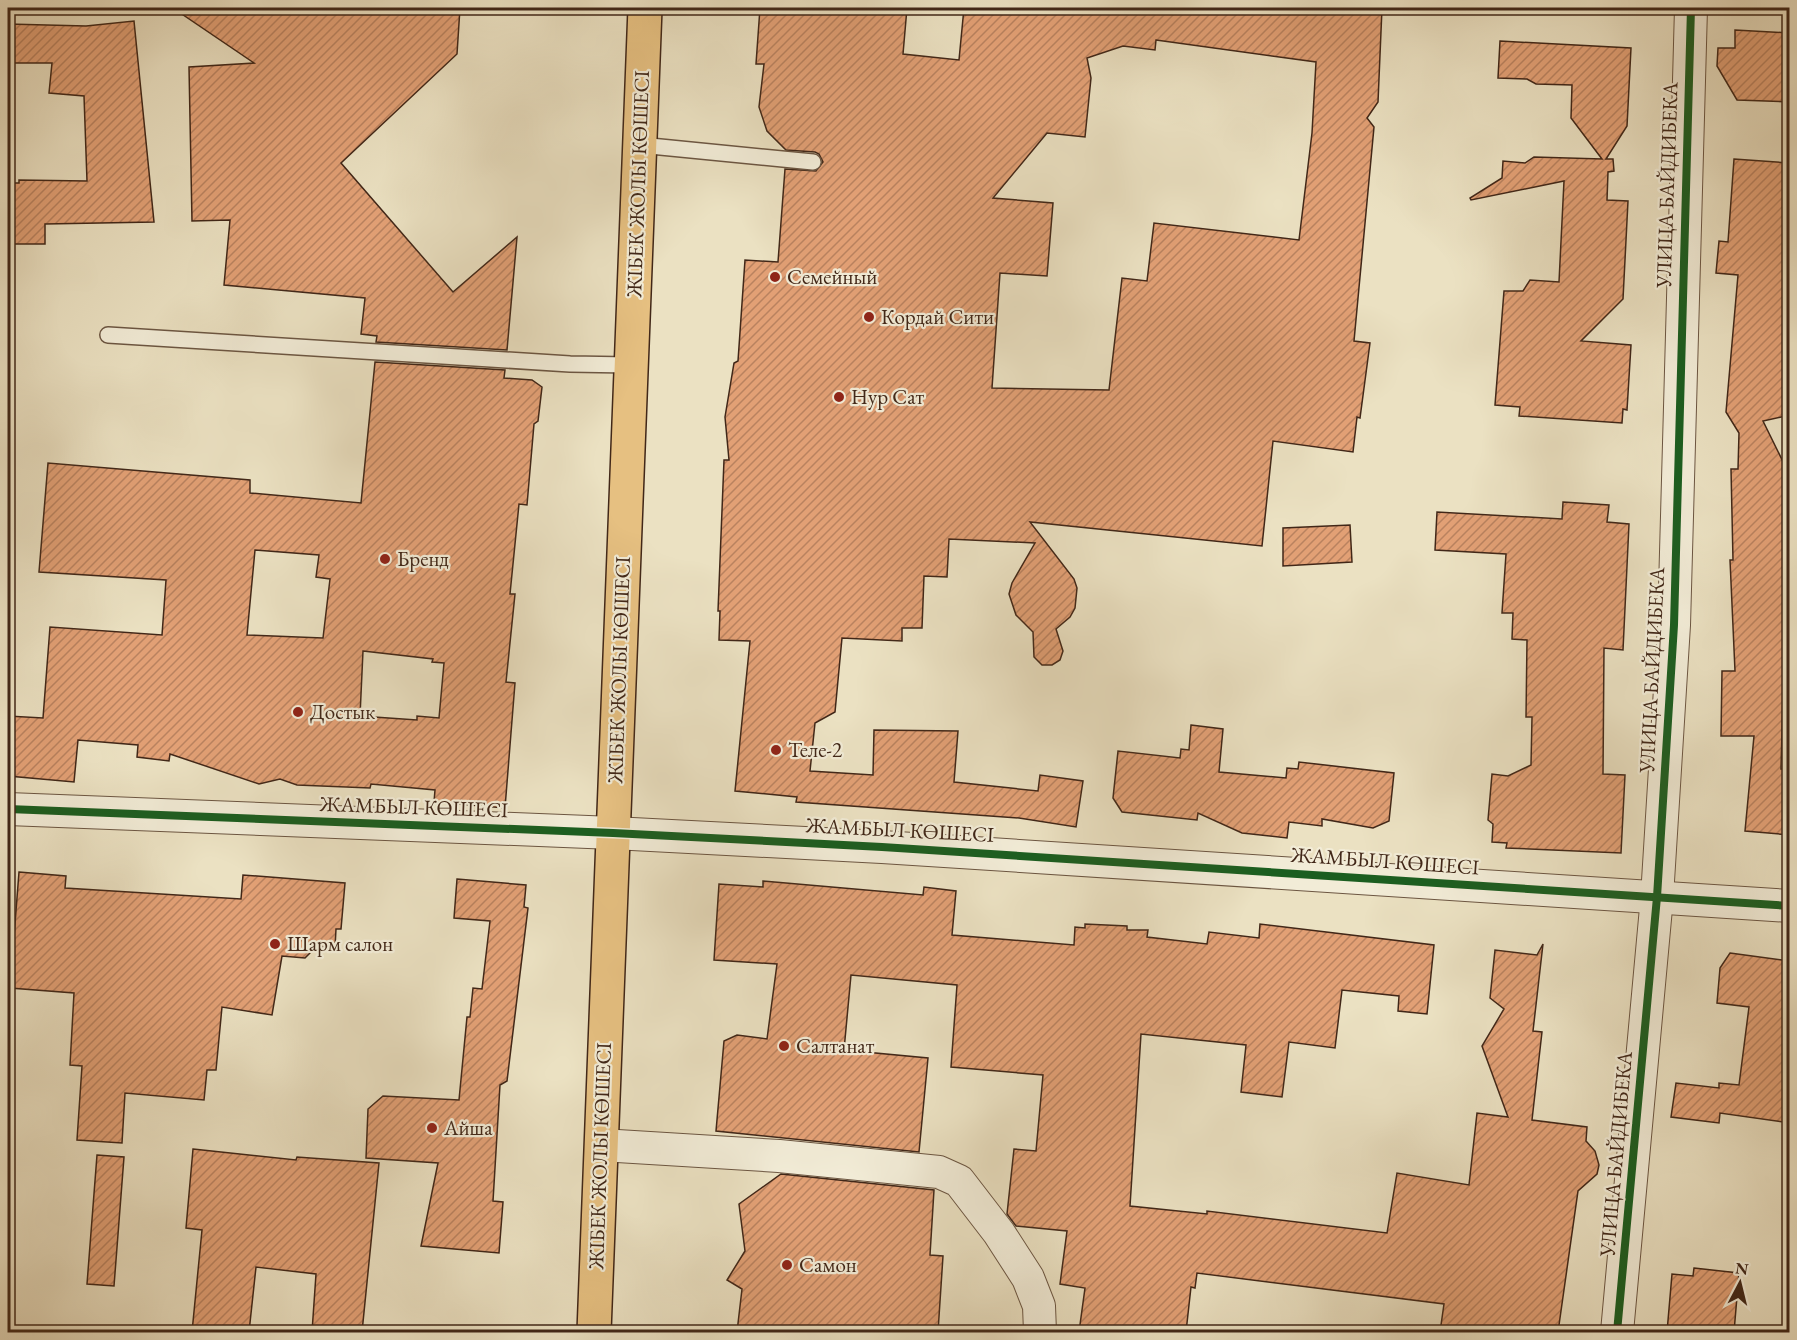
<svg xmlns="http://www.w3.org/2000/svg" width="1797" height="1340" font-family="'EB Garamond',serif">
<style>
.building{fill:url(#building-hatch);stroke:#412718;stroke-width:1.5;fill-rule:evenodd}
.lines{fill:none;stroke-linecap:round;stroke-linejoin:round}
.service-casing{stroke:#6c5642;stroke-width:18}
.minor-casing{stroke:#6c5642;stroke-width:34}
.trunk-casing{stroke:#412718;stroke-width:36}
.service{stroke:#f2ecd7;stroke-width:15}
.minor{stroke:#f2ecd7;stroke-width:32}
.trunk{stroke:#e6c081;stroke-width:33}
.cycleway-casing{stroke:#f2ecd7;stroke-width:11}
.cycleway{stroke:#1b5e20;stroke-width:8}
.poi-dot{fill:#8f2418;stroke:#f2ecd7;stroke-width:2}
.labels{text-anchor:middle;stroke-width:4.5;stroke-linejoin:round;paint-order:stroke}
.street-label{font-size:21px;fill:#412718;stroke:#f2ecd7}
.poi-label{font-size:21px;fill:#412718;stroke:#f2ecd7;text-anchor:start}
</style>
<defs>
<pattern id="building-hatch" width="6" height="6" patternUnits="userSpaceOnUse" patternTransform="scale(1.5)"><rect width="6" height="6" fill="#e2a075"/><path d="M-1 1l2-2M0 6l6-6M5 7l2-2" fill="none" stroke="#b9825f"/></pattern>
</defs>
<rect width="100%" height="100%" fill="#ebe1c2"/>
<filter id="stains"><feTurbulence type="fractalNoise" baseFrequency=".00333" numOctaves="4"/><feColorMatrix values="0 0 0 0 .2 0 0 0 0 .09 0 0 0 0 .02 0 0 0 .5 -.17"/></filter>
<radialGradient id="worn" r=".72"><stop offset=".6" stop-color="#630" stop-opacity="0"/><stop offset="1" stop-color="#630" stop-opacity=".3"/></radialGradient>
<!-- building -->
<g class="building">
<path d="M173,8H460L457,54L341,163L453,292L517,237L507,350L376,342L377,336L361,334L365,298L224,285L230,220L192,221L189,67L254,63Z"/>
<path d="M760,8H907L903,54L959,60L964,8H1382L1378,102L1367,118L1374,127L1354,341L1370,343L1360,418L1357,417L1353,452L1273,441L1262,546L1030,522L1074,579L1077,588L1075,608L1070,617L1056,629L1063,651L1060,660L1052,665H1042L1034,657L1033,632L1016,615L1009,594L1012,583L1035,543L949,539L947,577L924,576L922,628H902V641L842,638L835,712L815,723L810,771L873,775L874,730L958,731L954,782L1038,791L1040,775L1083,781L1076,827L1019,818L796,802L797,797L735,791L750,641L719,640L720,611H718L724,460H729L725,417L734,363L738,361L745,260L778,262L785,169L816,171L823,162L819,154L815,152L786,150L767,131L759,107L764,64H756ZM1156,40L1316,62L1312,133L1299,240L1154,223L1147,281L1122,278L1109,390L992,388L1000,273L1047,276L1053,203L993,198L1047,133L1085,137L1091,78L1087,58L1123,46L1155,50Z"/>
<path d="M134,21L154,222L45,224V244H8V183H19V180L87,181L84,96L49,93L52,63H8V24L86,26Z"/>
<path d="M1735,30L1790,33V102L1737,100L1717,66L1718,48H1735Z"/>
<path d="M1500,41L1631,48L1627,126L1606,159H1613L1614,171L1608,172L1607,200L1628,201L1623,299L1581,341L1631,345L1627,410L1623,409L1622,423L1519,416L1520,407L1495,405L1504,291H1523L1530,280L1559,282L1564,181L1471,200L1470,198L1502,178L1503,161L1525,163L1534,157L1602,159L1571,118L1572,85L1536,84L1527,79L1498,78Z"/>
<path d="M1734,159L1790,163V415L1763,421L1790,476V655L1784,656L1781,769H1790V835L1745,831L1754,736H1721L1722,671H1735L1730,560H1733L1731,469H1738L1739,433L1726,412L1738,275L1716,273L1719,241L1728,242Z"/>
<path d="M375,362L505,370L504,378L532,380L542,387L538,421L534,424L527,505L519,504L510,594H515L506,682L515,683L505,808L434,802L435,790L371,784L370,788L297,785L280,779L259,784L170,754L169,761L137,757L138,745L78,740L74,782L8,776V716L43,718L50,627L162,635L166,580L39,572L48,463L250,480V493L361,503ZM255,550L319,555L316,577L330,579L323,638L247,635ZM363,651L433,659L432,662L444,663L439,718L417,716V720L360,716Z"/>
<path d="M1563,502L1609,505L1607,522L1629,524L1623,650L1604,648L1603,774L1625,775L1621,853L1506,848L1507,843L1492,842L1493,824L1488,820L1492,774L1508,776L1531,765L1532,717H1526L1527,640L1512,639L1513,613H1502L1506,554L1435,550L1437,512L1562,519Z"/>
<path d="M1350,525L1352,562L1283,566V528Z"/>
<path d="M1191,725L1223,729L1219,772L1286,778L1287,768L1298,769L1299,762L1394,773L1389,821L1373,828L1322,819V826L1289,822L1287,838L1242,833L1198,813L1197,820L1122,812L1113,798L1118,751L1180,758L1181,749L1189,750Z"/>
<path d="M19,872L66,876L65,888L241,899L243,875L345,883L341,929H336L335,948L317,946L305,958L282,956L272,1015L222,1007L216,1070H207L204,1100L125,1093L122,1143L77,1140L82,1066L70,1065L74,993L10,988Z"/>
<path d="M457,879L526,885L524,907L528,908L507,1081L500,1085L493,1201L503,1202L499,1253L421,1246L438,1163L366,1158L368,1109L383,1096L459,1100L467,1017H470L473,988L482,989L490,921L454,918Z"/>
<path d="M763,881L923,895L924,887L956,891L952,935L1074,945L1075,927L1085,928V924L1127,926V930H1148L1147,937L1207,944L1209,932L1259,938L1260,924L1434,945L1427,1014L1398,1011L1399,996L1342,990L1335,1048L1289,1042L1282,1097L1241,1092L1246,1045L1141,1034L1130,1206L1207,1214V1211L1387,1233L1397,1173L1469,1185L1477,1113L1508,1117L1482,1046L1504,1009L1490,998L1495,950L1537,955L1543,944L1533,1031L1542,1032L1532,1120L1587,1127L1586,1141L1595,1151L1599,1165L1597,1174L1578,1191L1558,1332H1440L1444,1304L1197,1273L1195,1288L1191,1287L1186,1332L1163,1329V1332H1079L1085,1288L1060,1284L1067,1231L1016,1226L1007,1214L1014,1149L1036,1151L1043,1075L951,1067L957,985L851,975L844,1050L928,1058L919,1152L716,1131L724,1041L737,1035L767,1039L777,964L714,960L719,884L763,887Z"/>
<path d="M1730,953L1790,961V1123L1720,1113L1719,1123L1671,1117L1676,1083L1719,1088V1083L1739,1085L1749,1007L1717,1003L1720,968Z"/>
<path d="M193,1149L296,1160L297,1157L379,1163L362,1332H312L316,1274L256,1267L249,1332H192L202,1230L186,1228Z"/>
<path d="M97,1155L124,1157L114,1286L87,1284Z"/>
<path d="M781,1174L934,1190L930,1255L943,1256L938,1332H737L742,1289L727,1280L745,1251L739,1204Z"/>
<path d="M1694,1268L1739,1273L1734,1332H1667L1672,1274L1693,1276Z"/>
</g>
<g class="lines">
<!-- service casing -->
<g class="service-casing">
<g id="service">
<path d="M640,145L813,162"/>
<path d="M108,335L570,364L630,365"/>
</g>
</g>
<!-- minor casing -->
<g class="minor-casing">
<g id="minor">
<path d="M8,809L613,833L882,847L1790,906"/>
<path d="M601,1145L779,1156L939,1172L959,1181L999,1233L1028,1278L1039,1306L1040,1332"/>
<path d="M1617,1332L1657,897L1674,625L1691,8"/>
</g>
</g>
<!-- trunk casing -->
<g class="trunk-casing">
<path id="trunk" d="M594,1332L645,8"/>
</g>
<!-- service -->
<use href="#service" class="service"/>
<!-- minor -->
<use href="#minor" class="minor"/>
<!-- trunk -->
<use href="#trunk" class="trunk"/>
<!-- cycleway casing -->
<g class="cycleway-casing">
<g id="cycleway">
<path d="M8,809L613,833L882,847L1790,906"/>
<path d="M1617,1332L1657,897L1674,625L1691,8"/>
</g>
</g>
<!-- cycleway -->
<use href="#cycleway" class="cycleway"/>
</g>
<!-- markers -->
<g class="poi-dot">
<circle cx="775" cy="277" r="6"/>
<circle cx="869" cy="317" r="6"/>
<circle cx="839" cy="397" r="6"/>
<circle cx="385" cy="559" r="6"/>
<circle cx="298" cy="712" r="6"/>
<circle cx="776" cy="750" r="6"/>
<circle cx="275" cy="944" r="6"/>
<circle cx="784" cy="1046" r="6"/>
<circle cx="432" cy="1128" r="6"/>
<circle cx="787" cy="1265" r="6"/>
</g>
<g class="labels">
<!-- street labels -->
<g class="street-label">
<text transform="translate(638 184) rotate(-88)" y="7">ЖІБЕК ЖОЛЫ КӨШЕСІ</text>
<text transform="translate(1667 185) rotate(-88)" y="7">УЛИЦА БАЙДИБЕКА</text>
<text transform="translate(619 670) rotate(-88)" y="7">ЖІБЕК ЖОЛЫ КӨШЕСІ</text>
<text transform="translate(1652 670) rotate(-87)" y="7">УЛИЦА БАЙДИБЕКА</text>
<text transform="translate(414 807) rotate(2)" y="7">ЖАМБЫЛ КӨШЕСІ</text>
<text transform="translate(900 830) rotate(3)" y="7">ЖАМБЫЛ КӨШЕСІ</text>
<text transform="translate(1385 861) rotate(4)" y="7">ЖАМБЫЛ КӨШЕСІ</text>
<text transform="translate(1616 1154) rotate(-85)" y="7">УЛИЦА БАЙДИБЕКА</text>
<text transform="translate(600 1156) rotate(-88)" y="7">ЖІБЕК ЖОЛЫ КӨШЕСІ</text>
</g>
<!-- poi labels -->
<g class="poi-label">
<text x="787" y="284">Семейный</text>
<text x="881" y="324">Кордай Сити</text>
<text x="851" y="404">Нур Сат</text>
<text x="397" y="566">Бренд</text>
<text x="310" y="719">Достык</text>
<text x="788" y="757">Теле-2</text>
<text x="287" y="951">Шарм салон</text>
<text x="796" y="1053">Салтанат</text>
<text x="444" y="1135">Айша</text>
<text x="799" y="1272">Самон</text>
</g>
</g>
<!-- margin -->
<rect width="1797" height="1340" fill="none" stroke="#ebe1c2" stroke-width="30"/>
<rect x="9" y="9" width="1779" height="1322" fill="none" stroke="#412718" stroke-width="3"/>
<rect x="15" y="15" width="1767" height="1310" fill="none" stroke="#412718" stroke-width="1.5"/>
<!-- north arrow -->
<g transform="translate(1740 1283) rotate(7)" stroke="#f2ecd7" stroke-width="4.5" paint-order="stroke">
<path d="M0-4.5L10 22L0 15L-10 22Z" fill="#412718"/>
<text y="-9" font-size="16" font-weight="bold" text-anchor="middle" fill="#412718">N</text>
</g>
<rect width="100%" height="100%" filter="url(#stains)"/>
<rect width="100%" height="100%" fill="url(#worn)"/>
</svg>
